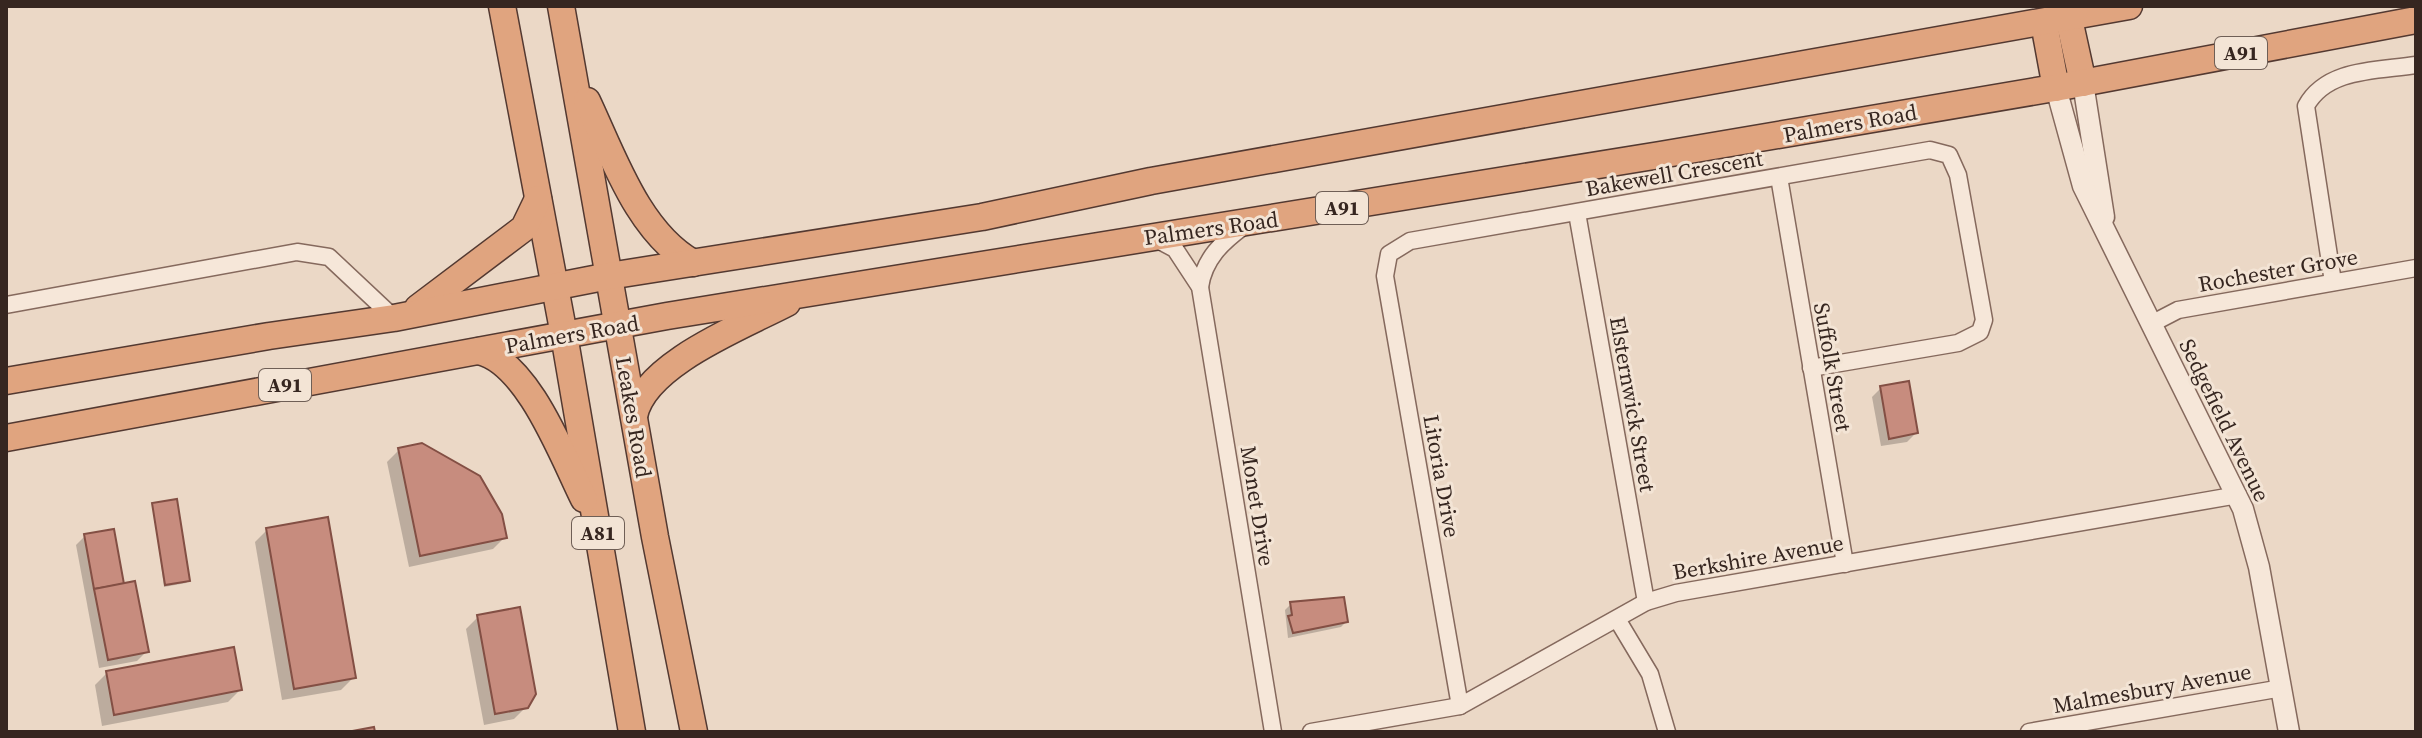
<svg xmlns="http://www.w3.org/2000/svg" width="2422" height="738" font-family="'Source Serif 4',serif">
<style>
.shadow{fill:#0003}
.building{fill:#c78c7e;stroke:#834f44;stroke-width:2}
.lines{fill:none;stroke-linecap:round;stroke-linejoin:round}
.minor-casing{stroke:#85695d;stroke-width:19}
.tertiary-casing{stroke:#85695d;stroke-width:23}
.trunk-casing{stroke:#533931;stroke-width:29}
.minor{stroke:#f6e7d9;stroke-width:16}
.tertiary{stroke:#f6e7d9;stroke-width:20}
.trunk{stroke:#e0a47f;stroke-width:26}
.labels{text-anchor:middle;stroke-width:6;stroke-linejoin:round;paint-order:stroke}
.shield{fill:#f3e4d5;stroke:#6f5f56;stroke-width:2}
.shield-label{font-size:20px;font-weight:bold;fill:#362620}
.street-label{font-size:22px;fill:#362620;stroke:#f3e4d5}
</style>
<rect width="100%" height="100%" fill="#ebd8c6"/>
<!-- shadow -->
<g class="shadow">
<path d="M1881,388L1916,433L1907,442L1881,446L1872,397Z"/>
<path d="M399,450L505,537L493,549L409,567L387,462Z"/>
<path d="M153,504L188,581L186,583L164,587Z"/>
<path d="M267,530L353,678L341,690L282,700L255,542Z"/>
<path d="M85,536L123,586L146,652L137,661L99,668L76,545Z"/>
<path d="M1291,604L1346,622L1341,627L1288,638L1285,610Z"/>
<path d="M478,617L526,707L514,719L484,725L466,629Z"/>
<path d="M107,673L240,690L228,702L102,726L95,685Z"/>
</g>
<!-- building -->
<g class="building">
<path d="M1909,381L1918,433L1889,439L1880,386Z"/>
<path d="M422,443L480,476L502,514L507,538L420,556L398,448Z"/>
<path d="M177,499L190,581L165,585L152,503Z"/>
<path d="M328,517L356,678L294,689L266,528Z"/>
<path d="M114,529L124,584L94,589L84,534Z"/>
<path d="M135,581L149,652L108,660L94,589Z"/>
<path d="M1344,597L1348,622L1293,633L1288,616L1292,615L1290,602Z"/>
<path d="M520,607L536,694L528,708L495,714L477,615Z"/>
<path d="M234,647L242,690L114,715L106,671Z"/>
<path d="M374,727L375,732H347Z"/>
</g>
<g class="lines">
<!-- minor casing -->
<g class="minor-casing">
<g id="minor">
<path d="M1779,177L1845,564"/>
<path d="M1577,213L1646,602"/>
<path d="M1156,239L1175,249L1200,287L1273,732"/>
<path d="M2333,282L2306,106C2327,68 2377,71 2416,65"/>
<path d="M1200,287C1204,259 1222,242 1244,226"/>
<path d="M6,305L297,252L329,257L394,318"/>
<path d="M2151,324L2178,310L2416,268"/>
<path d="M1617,619L1650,674L1667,732"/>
<path d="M1460,706L1385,276L1389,254L1410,241L1930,150L1949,155L1958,175L1981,303L1984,320L1980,332L1958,343L1811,368"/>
<path d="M1311,732L1460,706L1646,602L1676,593L2238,495"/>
<path d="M2029,732L2282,688"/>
</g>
</g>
<!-- tertiary casing -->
<g class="tertiary-casing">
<g id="tertiary">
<path d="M2083,83L2104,217"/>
<path d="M2056,88L2083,186L2243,509L2259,567L2289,732"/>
</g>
</g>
<!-- trunk casing -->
<g class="trunk-casing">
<g id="trunk">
<path d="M502,6L564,335L632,732"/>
<path d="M561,6L655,537L694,732"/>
<path d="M2069,19L2083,83"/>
<path d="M2044,23L2056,88"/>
<path d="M587,101C613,156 638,232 693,263"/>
<path d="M418,308L524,228L538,199"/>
<path d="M479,351C528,362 563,457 584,499"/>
<path d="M6,381L269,336L394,318L609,276L982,217L1151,181L2129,6"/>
<path d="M634,416C644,364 743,326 787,303"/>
<path d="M6,438L667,316L1660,155L2066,86L2416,20"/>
</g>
</g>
<!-- minor -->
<use href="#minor" class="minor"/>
<!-- tertiary -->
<use href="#tertiary" class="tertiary"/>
<!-- trunk -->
<use href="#trunk" class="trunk"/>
</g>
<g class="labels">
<!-- shield labels -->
<g class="shield">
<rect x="2215" y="37" width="52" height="32" rx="6"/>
<rect x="1316" y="192" width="52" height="32" rx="6"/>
<rect x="259" y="369" width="52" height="32" rx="6"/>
<rect x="572" y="517" width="52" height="32" rx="6"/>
</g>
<g class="shield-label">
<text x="2241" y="60">A91</text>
<text x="1342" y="215">A91</text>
<text x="285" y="392">A91</text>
<text x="598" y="540">A81</text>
</g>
<!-- street labels -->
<g class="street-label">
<text transform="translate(1850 123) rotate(-10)" y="8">Palmers Road</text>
<text transform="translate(1674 173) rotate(-10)" y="8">Bakewell Crescent</text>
<text transform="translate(1211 228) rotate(-8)" y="8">Palmers Road</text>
<text transform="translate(2278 270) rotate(-10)" y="8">Rochester Grove</text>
<text transform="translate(572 334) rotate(-10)" y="8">Palmers Road</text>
<text transform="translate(1833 367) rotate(80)" y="8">Suffolk Street</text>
<text transform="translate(1633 404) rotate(80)" y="8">Elsternwick Street</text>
<text transform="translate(634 417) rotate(80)" y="8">Leakes Road</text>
<text transform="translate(2225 420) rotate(64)" y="8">Sedgefield Avenue</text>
<text transform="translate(1442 476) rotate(80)" y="8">Litoria Drive</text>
<text transform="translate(1258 506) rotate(81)" y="8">Monet Drive</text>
<text transform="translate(1758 557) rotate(-10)" y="8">Berkshire Avenue</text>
<text transform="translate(2152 688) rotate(-10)" y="8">Malmesbury Avenue</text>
</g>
</g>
<!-- border -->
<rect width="2422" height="738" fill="none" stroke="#362620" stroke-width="16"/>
</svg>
